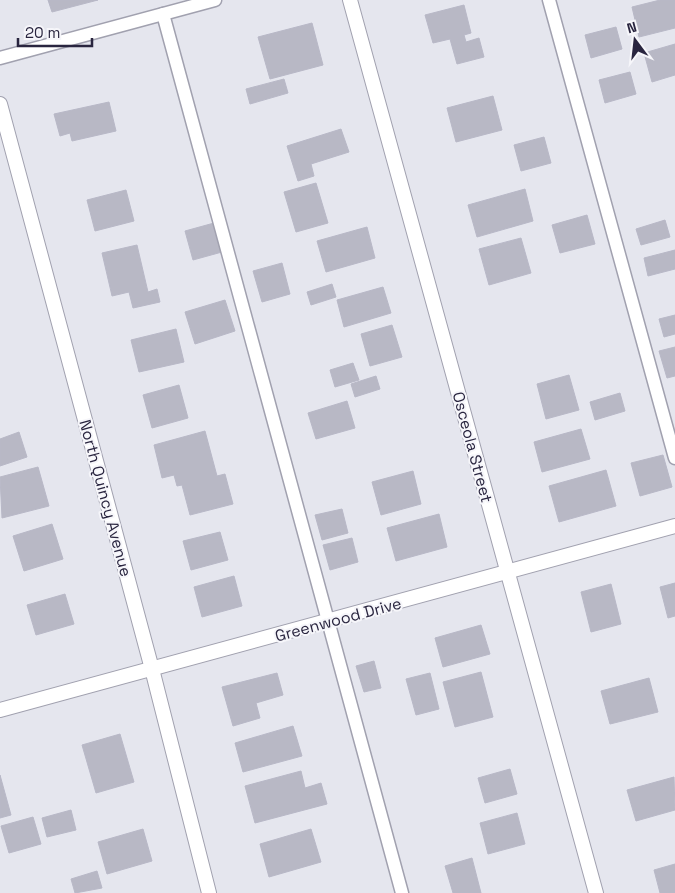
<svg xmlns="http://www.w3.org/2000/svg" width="675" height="893" font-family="'Space Grotesk',sans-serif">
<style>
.building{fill:#b8b8c5;stroke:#b8b8c7}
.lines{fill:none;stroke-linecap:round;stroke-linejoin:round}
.service-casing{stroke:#a1a1af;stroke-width:15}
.minor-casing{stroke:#a1a1af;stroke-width:16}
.tertiary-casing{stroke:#a1a1af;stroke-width:16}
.service{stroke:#fff;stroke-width:12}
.minor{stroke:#fff;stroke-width:14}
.tertiary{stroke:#fff;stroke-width:14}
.labels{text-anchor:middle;stroke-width:4;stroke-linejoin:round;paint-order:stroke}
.street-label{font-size:16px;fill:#29253f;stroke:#f6f6fa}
</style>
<rect width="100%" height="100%" fill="#e5e6ee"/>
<!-- building -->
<g class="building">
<path d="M48,0H98L52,12Z"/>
<path d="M660,0H675V28L639,37L632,7Z"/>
<path d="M464,5L471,33L464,35L466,42L479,38L484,57L457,64L450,39L433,43L425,15Z"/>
<path d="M312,23L323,65L270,79L258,37Z"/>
<path d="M616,27L622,49L591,58L585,35Z"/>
<path d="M675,44V75L652,82L644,53Z"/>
<path d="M630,72L636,94L605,103L599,80Z"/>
<path d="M284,79L288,93L250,104L246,89Z"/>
<path d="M493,96L502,130L456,142L447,108Z"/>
<path d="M109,102L116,131L72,141L70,133L60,136L54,114Z"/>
<path d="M341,129L349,152L311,164L314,176L298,181L287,146Z"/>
<path d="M544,137L551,163L521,171L514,145Z"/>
<path d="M316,183L328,223L296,232L284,192Z"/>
<path d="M525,189L533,221L477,237L468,205Z"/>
<path d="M126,190L134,221L95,231L87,200Z"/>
<path d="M587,215L595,244L560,253L552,225Z"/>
<path d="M665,220L670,237L641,245L636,229Z"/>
<path d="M214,223L222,252L193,260L185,231Z"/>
<path d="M367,227L375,258L326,272L317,241Z"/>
<path d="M521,238L531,273L489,285L479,249Z"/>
<path d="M137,245L148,292L157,289L160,302L133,308L129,292L112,296L102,253Z"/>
<path d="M675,250V269L648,276L644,258Z"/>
<path d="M282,263L290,294L262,302L253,271Z"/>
<path d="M332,284L336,297L311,305L307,292Z"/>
<path d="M383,287L391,313L344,327L337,300Z"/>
<path d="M225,300L235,331L195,344L185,312Z"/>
<path d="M675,315V334L664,337L659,319Z"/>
<path d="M392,325L402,357L370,366L361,334Z"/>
<path d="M176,329L184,362L139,372L131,340Z"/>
<path d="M675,347V376L667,378L659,351Z"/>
<path d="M353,363L359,380L335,387L330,370Z"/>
<path d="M569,375L579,410L546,419L537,384Z"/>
<path d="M376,376L380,389L355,397L351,384Z"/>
<path d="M179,385L188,418L152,428L143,395Z"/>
<path d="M620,393L625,411L595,420L590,402Z"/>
<path d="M347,401L355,428L316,439L308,413Z"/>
<path d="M581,429L590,459L542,472L534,442Z"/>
<path d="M205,431L217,476L225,474L233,504L190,515L182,485L177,486L174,475L162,478L154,445Z"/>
<path d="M19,432L27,457L0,466V439Z"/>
<path d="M663,455L672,487L640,496L631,463Z"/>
<path d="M38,467L49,506L2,518L0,477Z"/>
<path d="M606,470L616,506L559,522L549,486Z"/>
<path d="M413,471L421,504L381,515L372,482Z"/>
<path d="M342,509L348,533L322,540L315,515Z"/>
<path d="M439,514L447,547L396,561L387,528Z"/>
<path d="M52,524L63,559L24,571L13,536Z"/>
<path d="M220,532L228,560L191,570L183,541Z"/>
<path d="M352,538L358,562L330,570L323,545Z"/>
<path d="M234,576L242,606L202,617L194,587Z"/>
<path d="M675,583V616L668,618L660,587Z"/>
<path d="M611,584L621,624L591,632L581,592Z"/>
<path d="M65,594L74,624L36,635L27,605Z"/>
<path d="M481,625L490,654L443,667L435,638Z"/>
<path d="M374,661L381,688L364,692L356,666Z"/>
<path d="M481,672L493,717L455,727L443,682Z"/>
<path d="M277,673L283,695L256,703L260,718L233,726L222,687Z"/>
<path d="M430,673L439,709L416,715L406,679Z"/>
<path d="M649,678L658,712L610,724L601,691Z"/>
<path d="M293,726L302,756L243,772L235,743Z"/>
<path d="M120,734L134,782L96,793L82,745Z"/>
<path d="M510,769L517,794L485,803L478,778Z"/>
<path d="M301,771L305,788L321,783L327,804L255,823L245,786Z"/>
<path d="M0,775L11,815L0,818Z"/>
<path d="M674,777L675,810L636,821L627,790Z"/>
<path d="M71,810L76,830L47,837L42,818Z"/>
<path d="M517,813L525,844L488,854L480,823Z"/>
<path d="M33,817L41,844L9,853L1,826Z"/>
<path d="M143,829L152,861L107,874L98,842Z"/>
<path d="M311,829L321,862L269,877L260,844Z"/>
<path d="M472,858L481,893H453L445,866Z"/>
<path d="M675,864V893H660L654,870Z"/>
<path d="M97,871L102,888L75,893L71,879Z"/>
</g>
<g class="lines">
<!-- service casing -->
<g class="service-casing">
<g id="service">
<path d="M549,0L675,458"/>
<path d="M163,14L402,893"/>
<path d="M0,58L215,0"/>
</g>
</g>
<!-- minor casing -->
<g class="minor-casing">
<g id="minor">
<path d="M350,0L596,893"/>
<path d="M0,104L152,669L209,893"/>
</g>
</g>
<!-- tertiary casing -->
<g class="tertiary-casing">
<path id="tertiary" d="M0,710L675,526"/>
</g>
<!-- service -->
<use href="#service" class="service"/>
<!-- minor -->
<use href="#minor" class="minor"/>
<!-- tertiary -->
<use href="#tertiary" class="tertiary"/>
</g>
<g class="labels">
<!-- street labels -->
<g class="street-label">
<text transform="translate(473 447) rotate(75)" y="6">Osceola Street</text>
<text transform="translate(106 498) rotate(75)" y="6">North Quincy Avenue</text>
<text transform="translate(338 619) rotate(-15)" y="6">Greenwood Drive</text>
</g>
</g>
<!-- north arrow -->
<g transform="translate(635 40) rotate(345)" stroke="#f6f6fa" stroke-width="4" paint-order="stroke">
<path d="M0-4L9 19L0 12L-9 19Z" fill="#29253f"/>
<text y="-8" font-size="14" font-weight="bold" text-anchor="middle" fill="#29253f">N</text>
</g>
<!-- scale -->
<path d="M18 38v8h74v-8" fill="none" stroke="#29253f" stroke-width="2.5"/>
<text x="25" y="38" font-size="15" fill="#29253f" stroke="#f6f6fa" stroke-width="4" paint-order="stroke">20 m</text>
</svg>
